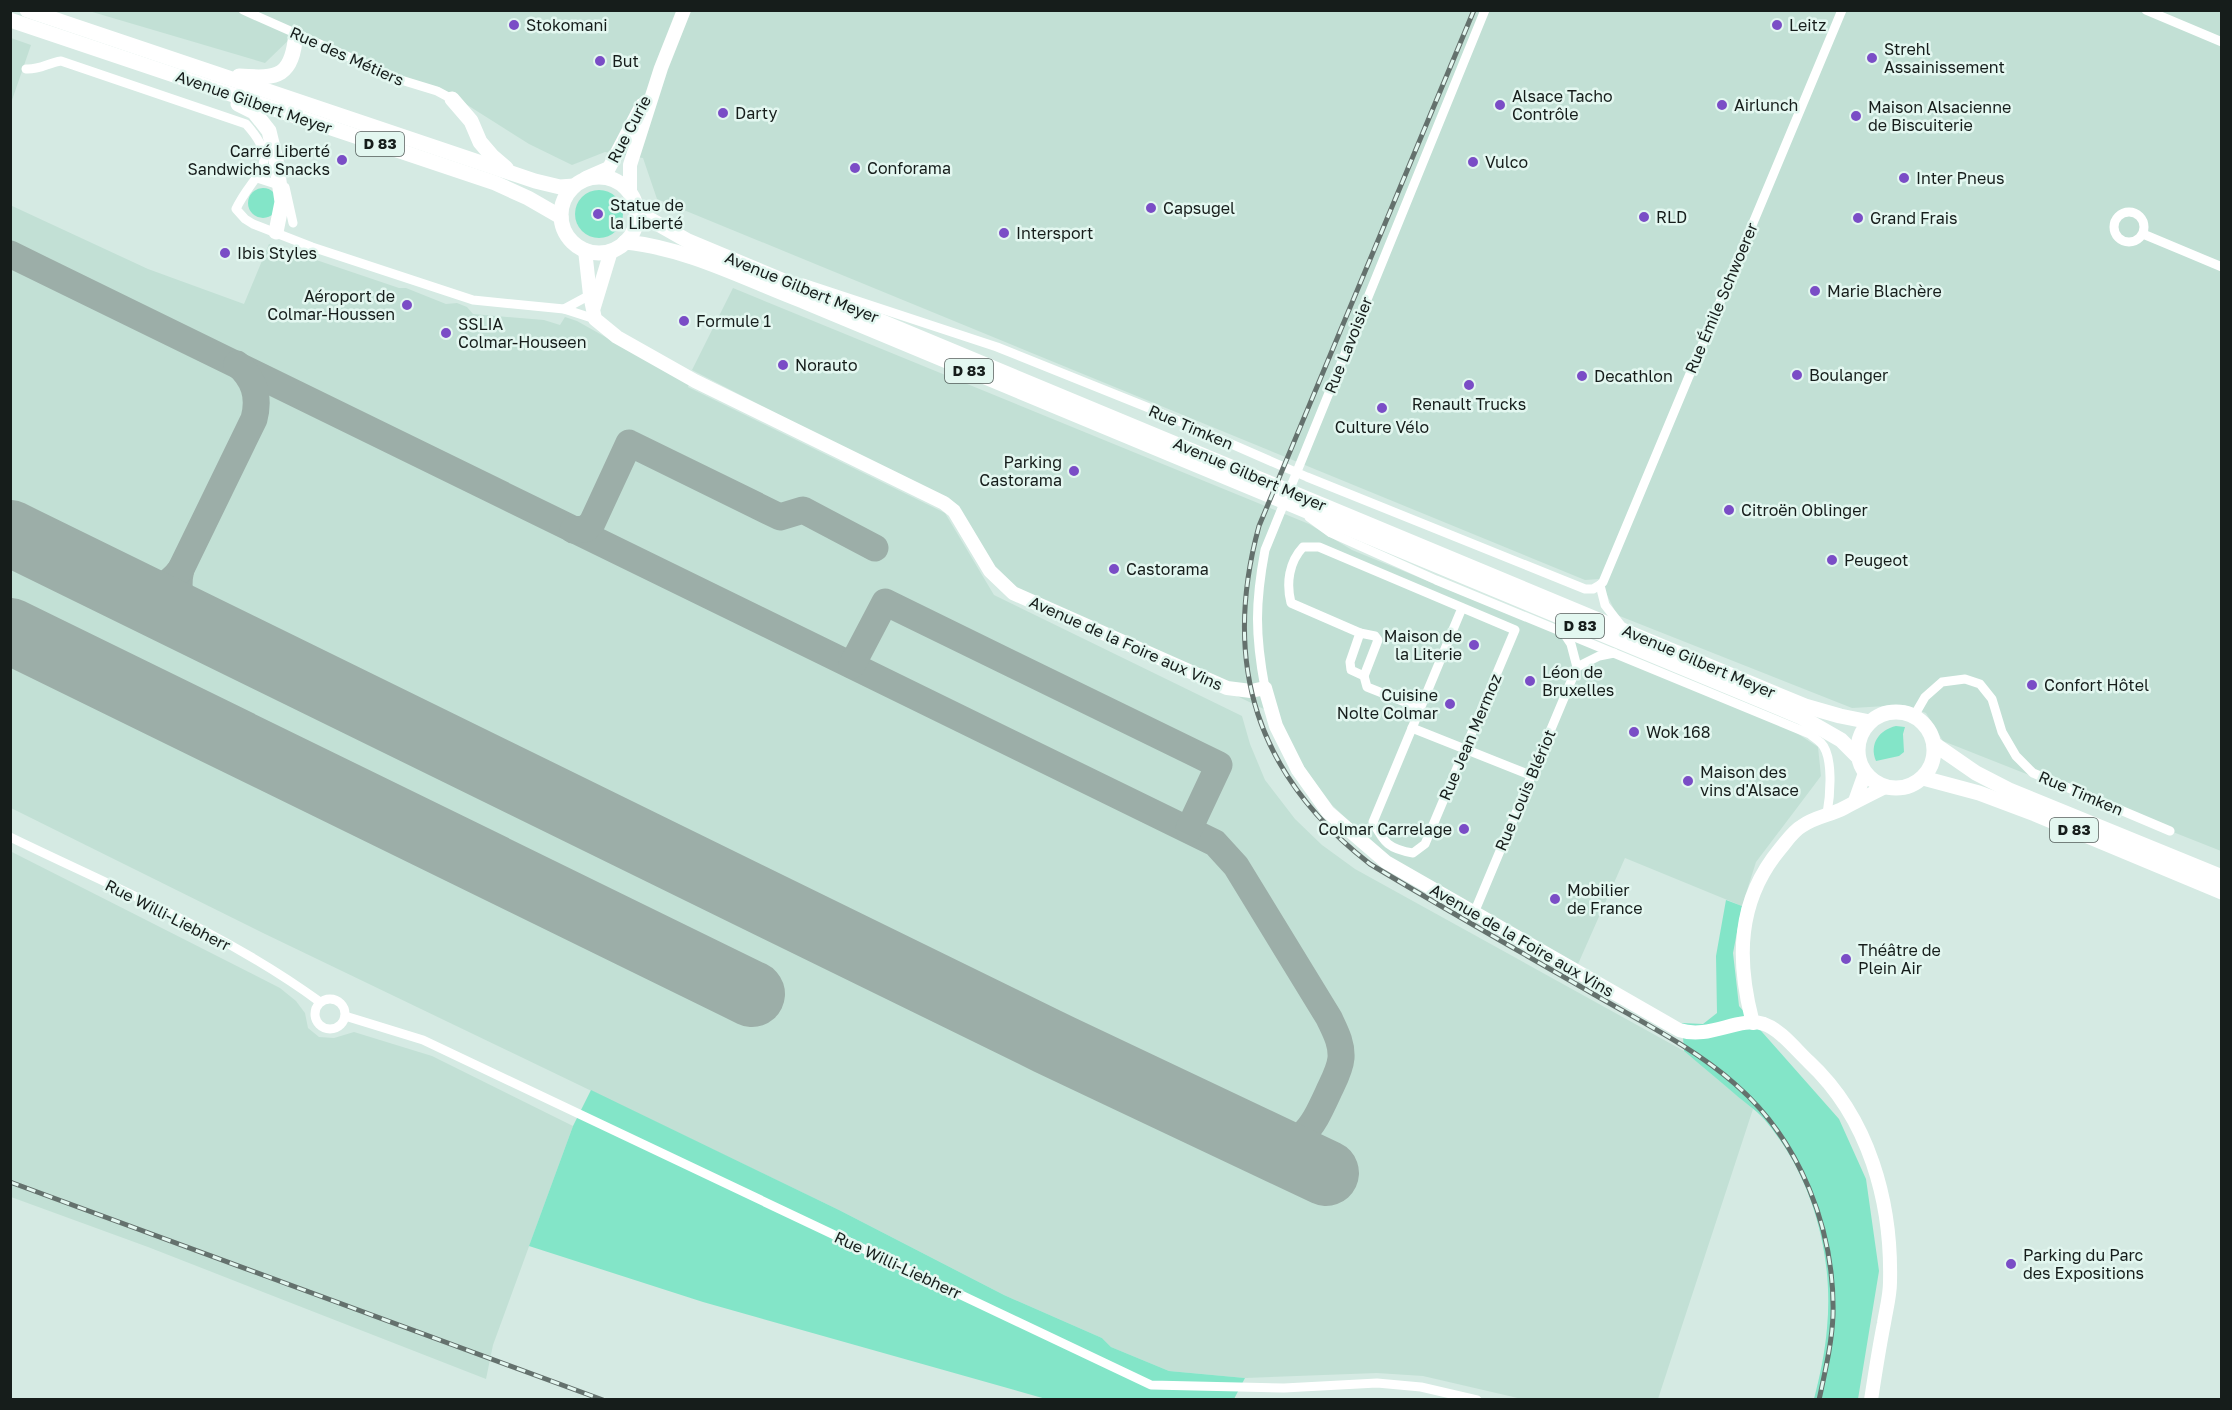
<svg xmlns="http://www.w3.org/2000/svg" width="2232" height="1410" font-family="'Golos Text',sans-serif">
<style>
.built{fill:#c2e0d5}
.green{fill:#83e5c8}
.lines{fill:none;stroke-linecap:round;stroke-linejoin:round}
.taxiway{stroke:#9caea8;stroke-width:27}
.runway{stroke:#9caea8;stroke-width:66}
.street{stroke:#fff;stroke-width:9}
.secondary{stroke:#fff;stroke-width:14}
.primary{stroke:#fff;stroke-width:15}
.rail-casing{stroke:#64716d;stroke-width:5}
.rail{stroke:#e3f7f0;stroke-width:3;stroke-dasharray:9;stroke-linecap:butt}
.poi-dot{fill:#7a4dc6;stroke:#e3f7f0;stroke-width:2}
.labels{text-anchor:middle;stroke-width:5;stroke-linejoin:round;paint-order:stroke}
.shield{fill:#e3f7f0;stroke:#545e5b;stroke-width:1.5}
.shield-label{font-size:15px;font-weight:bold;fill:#161d1b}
.poi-label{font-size:16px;fill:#161d1b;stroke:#e3f7f0;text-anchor:start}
.street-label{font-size:16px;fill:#161d1b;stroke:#e3f7f0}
</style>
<rect width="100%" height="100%" fill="#d5eae3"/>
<!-- built -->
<g class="built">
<path d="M89,11H2221V851L1943,741L1926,713L1904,705L1852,708L1617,615L1599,579L1585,580L657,199L643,158L605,152L572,165L529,144L461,101L298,31L265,63Z"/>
<path d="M11,38L31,45L11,103Z"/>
<path d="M10,205L148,269L244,304L269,244L399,288H406L446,304L457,303L467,307L473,314L544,320L560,325L565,317L577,321L689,384L688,387L945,513L994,595L1242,716L1250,744L1265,780L1295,819L1322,845L1355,869L1684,1051L1753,1109L1658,1399H1522L1423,1376L1377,1373L1245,1378L1169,1371L1111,1347L1102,1338L1004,1295L839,1210L263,933L11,808Z"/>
<path d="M733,288L1309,524L1352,550L1792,730L1818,747L1821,776L1756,862L1742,906L1625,858L1578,964L1389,859L1332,805L1302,765L1276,715L1022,592L995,573L955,505L692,370Z"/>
<path d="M10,851L280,988L296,1001L305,1013L308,1028L319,1037L334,1038L354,1032L432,1056L573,1126L493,1345L486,1379L148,1247L11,1197Z"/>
</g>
<!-- green -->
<g class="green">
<circle cx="263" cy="203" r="15"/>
<circle cx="599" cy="214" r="24"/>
<path d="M1896,726L1905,727L1903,734L1904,752L1899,756L1876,761C1869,744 1879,730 1896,726Z"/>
<path d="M1726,900L1742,906L1733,953L1739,1006L1839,1119L1866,1179L1879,1271L1858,1399H1814C1820,1376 1825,1352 1827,1328C1834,1255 1812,1175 1764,1119C1756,1110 1745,1103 1736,1095C1719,1080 1701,1066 1684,1051L1682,1023L1703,1024L1717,1013L1716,956Z"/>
<path d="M591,1090L839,1210L1004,1295L1102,1338L1111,1347L1169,1371L1245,1378L1234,1399H1046L703,1302L529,1246L573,1126Z"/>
</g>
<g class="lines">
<!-- taxiway -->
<g class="taxiway">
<path d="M10,254L1215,843L1236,866L1329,1018C1335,1031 1342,1043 1341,1058C1340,1070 1333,1082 1328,1093C1311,1130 1301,1151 1256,1140"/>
<path d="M573,530L585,529L592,523L629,443L780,517L803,510L875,548"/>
<path d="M181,569C175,593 183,609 201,626"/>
<path d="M124,588C149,592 166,590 181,569L254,419C260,396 254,379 237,364"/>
<path d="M852,665L885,602L1219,765L1189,829"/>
</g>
<!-- runway -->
<g class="runway">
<path d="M10,533L1049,1042L1326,1173"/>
<path d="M10,631L752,994"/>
</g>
<!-- street -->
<g class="street">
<path d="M243,10L401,80L437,91L452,99"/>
<path d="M2146,10L2222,42"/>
<path d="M26,69C39,70 48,63 61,61L246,124C284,166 253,172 236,209L245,219L253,224L312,247L473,300L564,309L595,319"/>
<path d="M257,178L285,187L293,223"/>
<circle cx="2129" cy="227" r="15"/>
<path d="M2143,234L2222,267"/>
<path d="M803,283L997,347L1149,408L1307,477L1585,589H1593L1600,585"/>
<path d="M564,309L590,295"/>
<path d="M1309,517L1331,533L1436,580L1810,734C1813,737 1818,740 1821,743C1834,756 1830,797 1827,814"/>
<path d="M1600,585L1603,582L1842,10"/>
<path d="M1600,585L1605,605L1623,628"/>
<path d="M1563,632L1571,644L1577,667"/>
<path d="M1360,633L1375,636L1378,640L1364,676"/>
<path d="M1577,667L1599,656L1614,653"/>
<path d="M1265,688C1255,635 1255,603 1265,550L1485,10"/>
<path d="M1420,708L1367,687L1364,676L1351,670L1350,662L1360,633L1291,603C1286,583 1289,562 1303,547H1319L1515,630L1425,844L1413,853C1389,849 1384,843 1373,822L1462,608"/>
<path d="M1914,716L1925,697L1942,682L1965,679L1980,684L1992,699L2002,732L2016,756L2033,773L2170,831"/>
<path d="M1412,728L1530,775"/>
<path d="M10,837C115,888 226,933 320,1002"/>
<path d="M1474,913L1577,667"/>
<circle cx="330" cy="1014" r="15"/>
<path d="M345,1016L423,1040L1151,1385L1284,1388L1377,1383L1421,1387L1477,1400"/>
</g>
<!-- secondary -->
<g class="secondary">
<path d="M586,178L609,168L642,105"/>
<path d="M630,193V165L661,68L684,10"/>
<path d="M585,250L590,295L595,319L617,337L695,381L944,503L954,511L990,571L1013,593L1227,688L1251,691L1265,688L1276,726L1298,770L1328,812L1386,862L1679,1030C1710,1040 1738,1016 1764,1024C1781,1030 1796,1050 1809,1062C1869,1118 1892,1202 1890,1282C1890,1296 1886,1310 1884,1323C1879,1348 1875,1374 1871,1400"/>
<path d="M594,307L611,251"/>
<path d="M1855,801L1865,773"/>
<path d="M1753,1023C1736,960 1737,901 1780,849C1786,842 1793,831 1802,826C1814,817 1831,815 1844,808C1857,801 1871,794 1885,787"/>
</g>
<!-- primary -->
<g class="primary">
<path d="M27,10L535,181L560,187L574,186"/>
<path d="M10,20L495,183L528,198L561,217"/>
<path d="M239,76C279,79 292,77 296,33"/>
<path d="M452,99L471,121L480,142L492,156L506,168"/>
<path d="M238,104L254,112L269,131L276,160L282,202L276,232"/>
<circle cx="599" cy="215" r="38"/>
<path d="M637,212L688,241L1805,706L1840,716L1870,722"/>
<path d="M625,242C687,248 745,279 803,301L1801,717L1841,740L1858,757"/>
<circle cx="1896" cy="750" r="38"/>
<path d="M1934,744L1976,773L2009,790L2222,877"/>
<path d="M1923,778L1979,793L2035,814L2222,892"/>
</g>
<!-- rail casing -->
<g class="rail-casing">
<g id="rail">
<path d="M1474,10L1259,526C1221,665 1257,776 1370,864C1443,908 1517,950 1590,992C1639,1021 1692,1046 1735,1084C1800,1140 1835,1230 1833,1315C1832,1343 1825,1372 1819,1400"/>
<path d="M10,1182L603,1400"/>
</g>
</g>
<!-- rail -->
<use href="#rail" class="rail"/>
</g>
<!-- markers -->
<g class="poi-dot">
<circle cx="514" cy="25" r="6"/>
<circle cx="1777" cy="25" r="6"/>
<circle cx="1872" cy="58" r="6"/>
<circle cx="600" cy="61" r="6"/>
<circle cx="1500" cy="105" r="6"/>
<circle cx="1722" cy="105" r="6"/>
<circle cx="723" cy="113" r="6"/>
<circle cx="1856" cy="116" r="6"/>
<circle cx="342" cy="160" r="6"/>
<circle cx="1473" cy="162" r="6"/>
<circle cx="855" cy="168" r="6"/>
<circle cx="1904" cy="178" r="6"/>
<circle cx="1151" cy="208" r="6"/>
<circle cx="598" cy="214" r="6"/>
<circle cx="1644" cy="217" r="6"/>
<circle cx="1858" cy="218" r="6"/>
<circle cx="1004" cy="233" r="6"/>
<circle cx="225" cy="253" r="6"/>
<circle cx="1815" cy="291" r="6"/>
<circle cx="407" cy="305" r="6"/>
<circle cx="684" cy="321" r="6"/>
<circle cx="446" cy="333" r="6"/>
<circle cx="783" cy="365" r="6"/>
<circle cx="1797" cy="375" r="6"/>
<circle cx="1582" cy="376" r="6"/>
<circle cx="1469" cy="385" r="6"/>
<circle cx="1382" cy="408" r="6"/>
<circle cx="1074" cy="471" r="6"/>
<circle cx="1729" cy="510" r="6"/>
<circle cx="1832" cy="560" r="6"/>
<circle cx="1114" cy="569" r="6"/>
<circle cx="1474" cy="645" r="6"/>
<circle cx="1530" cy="681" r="6"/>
<circle cx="2032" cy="685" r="6"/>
<circle cx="1450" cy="704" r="6"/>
<circle cx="1634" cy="732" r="6"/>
<circle cx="1688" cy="781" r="6"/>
<circle cx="1464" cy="829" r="6"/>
<circle cx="1555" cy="899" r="6"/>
<circle cx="1846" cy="959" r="6"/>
<circle cx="2011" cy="1264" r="6"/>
</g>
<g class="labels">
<!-- shield labels -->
<g class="shield">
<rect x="356" y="132" width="48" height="24" rx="4.5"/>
<rect x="945" y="359" width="48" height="24" rx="4.5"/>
<rect x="1556" y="614" width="48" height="24" rx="4.5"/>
<rect x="2050" y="818" width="48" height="24" rx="4.5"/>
</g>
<g class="shield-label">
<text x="380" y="149">D 83</text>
<text x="969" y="376">D 83</text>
<text x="1580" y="631">D 83</text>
<text x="2074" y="835">D 83</text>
</g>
<!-- poi labels -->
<g class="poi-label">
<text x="526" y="31">Stokomani</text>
<text x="1789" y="31">Leitz</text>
<text x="1884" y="55">Strehl<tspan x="1884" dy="18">Assainissement</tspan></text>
<text x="612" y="67">But</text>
<text x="1512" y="102">Alsace Tacho<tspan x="1512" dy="18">Contrôle</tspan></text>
<text x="1734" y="111">Airlunch</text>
<text x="1868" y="113">Maison Alsacienne<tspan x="1868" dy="18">de Biscuiterie</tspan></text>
<text x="735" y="119">Darty</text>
<text x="330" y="157" text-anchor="end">Carré Liberté<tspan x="330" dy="18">Sandwichs Snacks</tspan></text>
<text x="1485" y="168">Vulco</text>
<text x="867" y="174">Conforama</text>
<text x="1916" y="184">Inter Pneus</text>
<text x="610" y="211">Statue de<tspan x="610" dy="18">la Liberté</tspan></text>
<text x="1163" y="214">Capsugel</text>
<text x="1656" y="223">RLD</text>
<text x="1870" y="224">Grand Frais</text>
<text x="1016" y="239">Intersport</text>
<text x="237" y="259">Ibis Styles</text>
<text x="1827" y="297">Marie Blachère</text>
<text x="395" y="302" text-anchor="end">Aéroport de<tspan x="395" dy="18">Colmar-Houssen</tspan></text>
<text x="696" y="327">Formule 1</text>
<text x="458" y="330">SSLIA<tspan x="458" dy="18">Colmar-Houseen</tspan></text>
<text x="795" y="371">Norauto</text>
<text x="1809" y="381">Boulanger</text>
<text x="1594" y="382">Decathlon</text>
<text x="1469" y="410" text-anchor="middle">Renault Trucks</text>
<text x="1382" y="433" text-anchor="middle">Culture Vélo</text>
<text x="1062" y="468" text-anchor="end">Parking<tspan x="1062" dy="18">Castorama</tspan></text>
<text x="1741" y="516">Citroën Oblinger</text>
<text x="1844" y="566">Peugeot</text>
<text x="1126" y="575">Castorama</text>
<text x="1462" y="642" text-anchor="end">Maison de<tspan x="1462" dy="18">la Literie</tspan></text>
<text x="1542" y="678">Léon de<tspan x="1542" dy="18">Bruxelles</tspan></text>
<text x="2044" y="691">Confort Hôtel</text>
<text x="1438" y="701" text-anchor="end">Cuisine<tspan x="1438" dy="18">Nolte Colmar</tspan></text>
<text x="1646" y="738">Wok 168</text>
<text x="1700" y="778">Maison des<tspan x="1700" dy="18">vins d'Alsace</tspan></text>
<text x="1452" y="835" text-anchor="end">Colmar Carrelage</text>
<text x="1567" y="896">Mobilier<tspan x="1567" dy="18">de France</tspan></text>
<text x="1858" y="956">Théâtre de<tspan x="1858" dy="18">Plein Air</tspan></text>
<text x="2023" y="1261">Parking du Parc<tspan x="2023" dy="18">des Expositions</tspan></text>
</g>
<!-- street labels -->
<g class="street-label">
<text transform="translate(347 56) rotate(24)" y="6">Rue des Métiers</text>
<text transform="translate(254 102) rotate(19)" y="6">Avenue Gilbert Meyer</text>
<text transform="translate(629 129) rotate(-62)" y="6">Rue Curie</text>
<text transform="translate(802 287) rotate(22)" y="6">Avenue Gilbert Meyer</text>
<text transform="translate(1721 298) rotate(-67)" y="6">Rue Émile Schwoerer</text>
<text transform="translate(1348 345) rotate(-68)" y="6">Rue Lavoisier</text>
<text transform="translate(1191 427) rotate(23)" y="6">Rue Timken</text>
<text transform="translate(1250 474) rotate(23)" y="6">Avenue Gilbert Meyer</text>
<text transform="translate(1126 643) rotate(24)" y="6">Avenue de la Foire aux Vins</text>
<text transform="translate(1699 661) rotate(23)" y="6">Avenue Gilbert Meyer</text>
<text transform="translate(1470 737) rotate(-67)" y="6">Rue Jean Mermoz</text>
<text transform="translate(1525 790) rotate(-67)" y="6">Rue Louis Blériot</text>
<text transform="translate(2081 793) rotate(23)" y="6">Rue Timken</text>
<text transform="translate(168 915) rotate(27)" y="6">Rue Willi-Liebherr</text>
<text transform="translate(1522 940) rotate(30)" y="6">Avenue de la Foire aux Vins</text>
<text transform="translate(898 1265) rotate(25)" y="6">Rue Willi-Liebherr</text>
</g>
</g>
<!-- border -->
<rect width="2232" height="1410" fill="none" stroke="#161d1b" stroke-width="24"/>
</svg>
